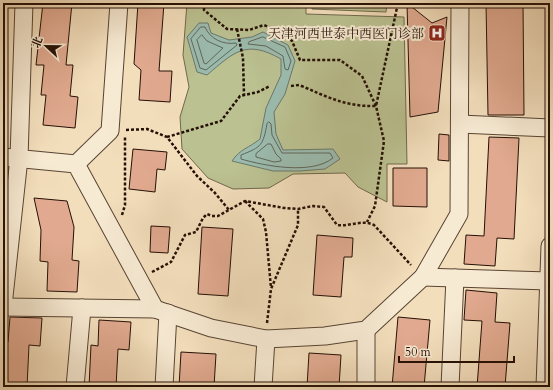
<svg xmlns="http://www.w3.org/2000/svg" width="553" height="390" font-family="Cardo,'Noto Serif SC',serif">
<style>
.green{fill:#bbc191;stroke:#70684b}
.water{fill:#9bbcaf;stroke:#6c776b}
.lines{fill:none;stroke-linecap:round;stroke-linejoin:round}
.shore{stroke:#60665a;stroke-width:1}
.building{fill:#e1aa90;stroke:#251005}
.minor-casing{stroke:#584433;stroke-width:19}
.path{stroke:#251005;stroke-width:2.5;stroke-dasharray:3 2;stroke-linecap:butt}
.minor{stroke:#f7ead3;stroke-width:17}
.labels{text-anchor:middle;stroke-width:4;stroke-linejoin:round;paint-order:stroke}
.poi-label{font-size:13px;fill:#251005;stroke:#f7ead3;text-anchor:end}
</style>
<rect width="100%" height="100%" fill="#f3debc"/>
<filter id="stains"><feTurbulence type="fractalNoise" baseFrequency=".005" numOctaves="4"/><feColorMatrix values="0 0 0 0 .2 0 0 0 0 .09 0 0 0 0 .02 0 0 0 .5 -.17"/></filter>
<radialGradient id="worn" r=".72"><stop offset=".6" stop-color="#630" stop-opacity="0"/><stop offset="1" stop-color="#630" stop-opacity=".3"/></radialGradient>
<!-- green -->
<g class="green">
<path d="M187,3H241L306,7V14L404,17L407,164H387V202L358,187L345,173L293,174L269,188L233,189L208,178L182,149L180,117L189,87L183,55Z"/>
<path d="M312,3H387L386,12L312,9Z"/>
</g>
<!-- water -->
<path class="water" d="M199,23H208L211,33L229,40L252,37L263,32L288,45L295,61L285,94L274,112L276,134L283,150L333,149L340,159L325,169L300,171H273L232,161C240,149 249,148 260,139L266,108L281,75V59C246,39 234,52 207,75L197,72L187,37Z"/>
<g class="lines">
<!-- shore -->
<g class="shore">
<path d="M201,27H205C210,39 223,45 236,43L237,45L206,70L200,68L191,39Z"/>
<path d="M202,35L207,41L223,48L206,64L204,63L197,40Z"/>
<path d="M263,37L285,47L291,61L288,70L285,69L283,56L266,46L248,44L249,42Z"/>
<path d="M269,122L271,124L272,135L282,153H330L333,158C312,175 265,166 241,159V155C262,147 263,145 267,124Z"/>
<path d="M268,144H271L276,154L281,159V161L274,162L256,157V154Z"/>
</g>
</g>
<!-- building -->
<g class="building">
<path d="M43,3H72L66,65H73L70,96L78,97L75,128L43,125L46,95H41L44,65H36Z"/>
<path d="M138,3H164L159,71H172L170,102L139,100L141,70L134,64Z"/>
<path d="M407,3L432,23L447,17L438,112L410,117Z"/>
<path d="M486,3H523L524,115H488Z"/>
<path d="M439,134L449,135V161L438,160Z"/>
<path d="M489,137L519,138L514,239L497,238L495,266L464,264L466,235L484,236Z"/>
<path d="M133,149L167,152L165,170L157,169L155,192L129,189Z"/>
<path d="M393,168H427V207L393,206Z"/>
<path d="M34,198L67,201L74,227L72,260L79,261L77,292L47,291L48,262L40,261L41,230Z"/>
<path d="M151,226L170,227L168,253L150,252Z"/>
<path d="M202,227L233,229L228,296L198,294Z"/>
<path d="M317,235L353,238L352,257H344L341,297L313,295Z"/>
<path d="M466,290L497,293L495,322L510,323L505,387H477L482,321L464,320Z"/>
<path d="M10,317L42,318L40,346L29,345L27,387H3V342H8Z"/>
<path d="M398,317L430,320L424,387H392Z"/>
<path d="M99,320L131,322L129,350L118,349L116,387H89L91,345L98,346Z"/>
<path d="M181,352L216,354L214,387H179Z"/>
<path d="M309,353L341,355L339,387H307Z"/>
</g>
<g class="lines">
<!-- minor casing -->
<g class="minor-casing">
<g id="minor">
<path d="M460,124L550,128"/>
<path d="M3,157L76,164L155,309"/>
<path d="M76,164L110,131L119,3"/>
<path d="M423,277L549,281"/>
<path d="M3,306L19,158L24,3"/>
<path d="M3,307L155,309L211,328L266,339L325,336L366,330L423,277L459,214L460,3"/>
<path d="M75,387L82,308"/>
<path d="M164,387L168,313"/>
<path d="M263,387L266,339"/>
<path d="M366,387V330"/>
<path d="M450,387L455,278"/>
<path d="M545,387L550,246"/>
</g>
</g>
<!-- path -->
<g class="path">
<path d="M204,3V10L227,29L249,30L264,25L282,33L292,41L300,60H340L362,76L376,106L384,141L375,206L367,222"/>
<path d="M237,29L243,58L244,95"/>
<path d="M291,86L299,85C326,96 345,107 376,106L398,3"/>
<path d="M126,130L147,129L167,137L197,176L215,193L229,210"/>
<path d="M167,137L221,121L240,96L258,92L270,86"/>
<path d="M245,201L263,219L266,232L271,288"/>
<path d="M122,215L125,205V137"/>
<path d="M152,272L171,262L185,235L196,232L203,218L207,214L212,216H218L245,201L284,208L298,209L313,206L324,207L337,225C350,227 361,219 374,225L411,265"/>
<path d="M267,323L271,289L298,225V209"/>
</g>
<!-- minor -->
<use href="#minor" class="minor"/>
</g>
<!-- icons -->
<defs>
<g id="hospital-square" transform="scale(0.9)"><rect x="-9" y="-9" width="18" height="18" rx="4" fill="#8f2418" stroke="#f7ead3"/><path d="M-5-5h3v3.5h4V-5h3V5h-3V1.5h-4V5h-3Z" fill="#fff"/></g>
</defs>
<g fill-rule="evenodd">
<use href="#hospital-square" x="437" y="33"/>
</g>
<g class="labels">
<!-- poi labels -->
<g class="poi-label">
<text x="424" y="38">天津河西世泰中西医门诊部</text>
</g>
</g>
<!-- margin -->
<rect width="553" height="390" fill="none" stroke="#f3debc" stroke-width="16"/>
<rect x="4" y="4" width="545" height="382" fill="none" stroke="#251005" stroke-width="2"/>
<rect x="8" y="8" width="537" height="374" fill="none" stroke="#251005"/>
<!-- north arrow -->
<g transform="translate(46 46) rotate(292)" stroke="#f7ead3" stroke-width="3" paint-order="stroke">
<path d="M0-3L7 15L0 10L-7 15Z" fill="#251005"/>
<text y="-6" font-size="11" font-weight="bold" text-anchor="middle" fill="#251005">北</text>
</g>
<!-- scale -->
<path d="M399 356v6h115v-6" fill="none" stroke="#251005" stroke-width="2"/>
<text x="405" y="356" font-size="12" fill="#251005" stroke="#f7ead3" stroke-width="3" paint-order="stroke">50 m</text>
<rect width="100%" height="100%" filter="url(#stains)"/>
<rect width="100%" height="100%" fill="url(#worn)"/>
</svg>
